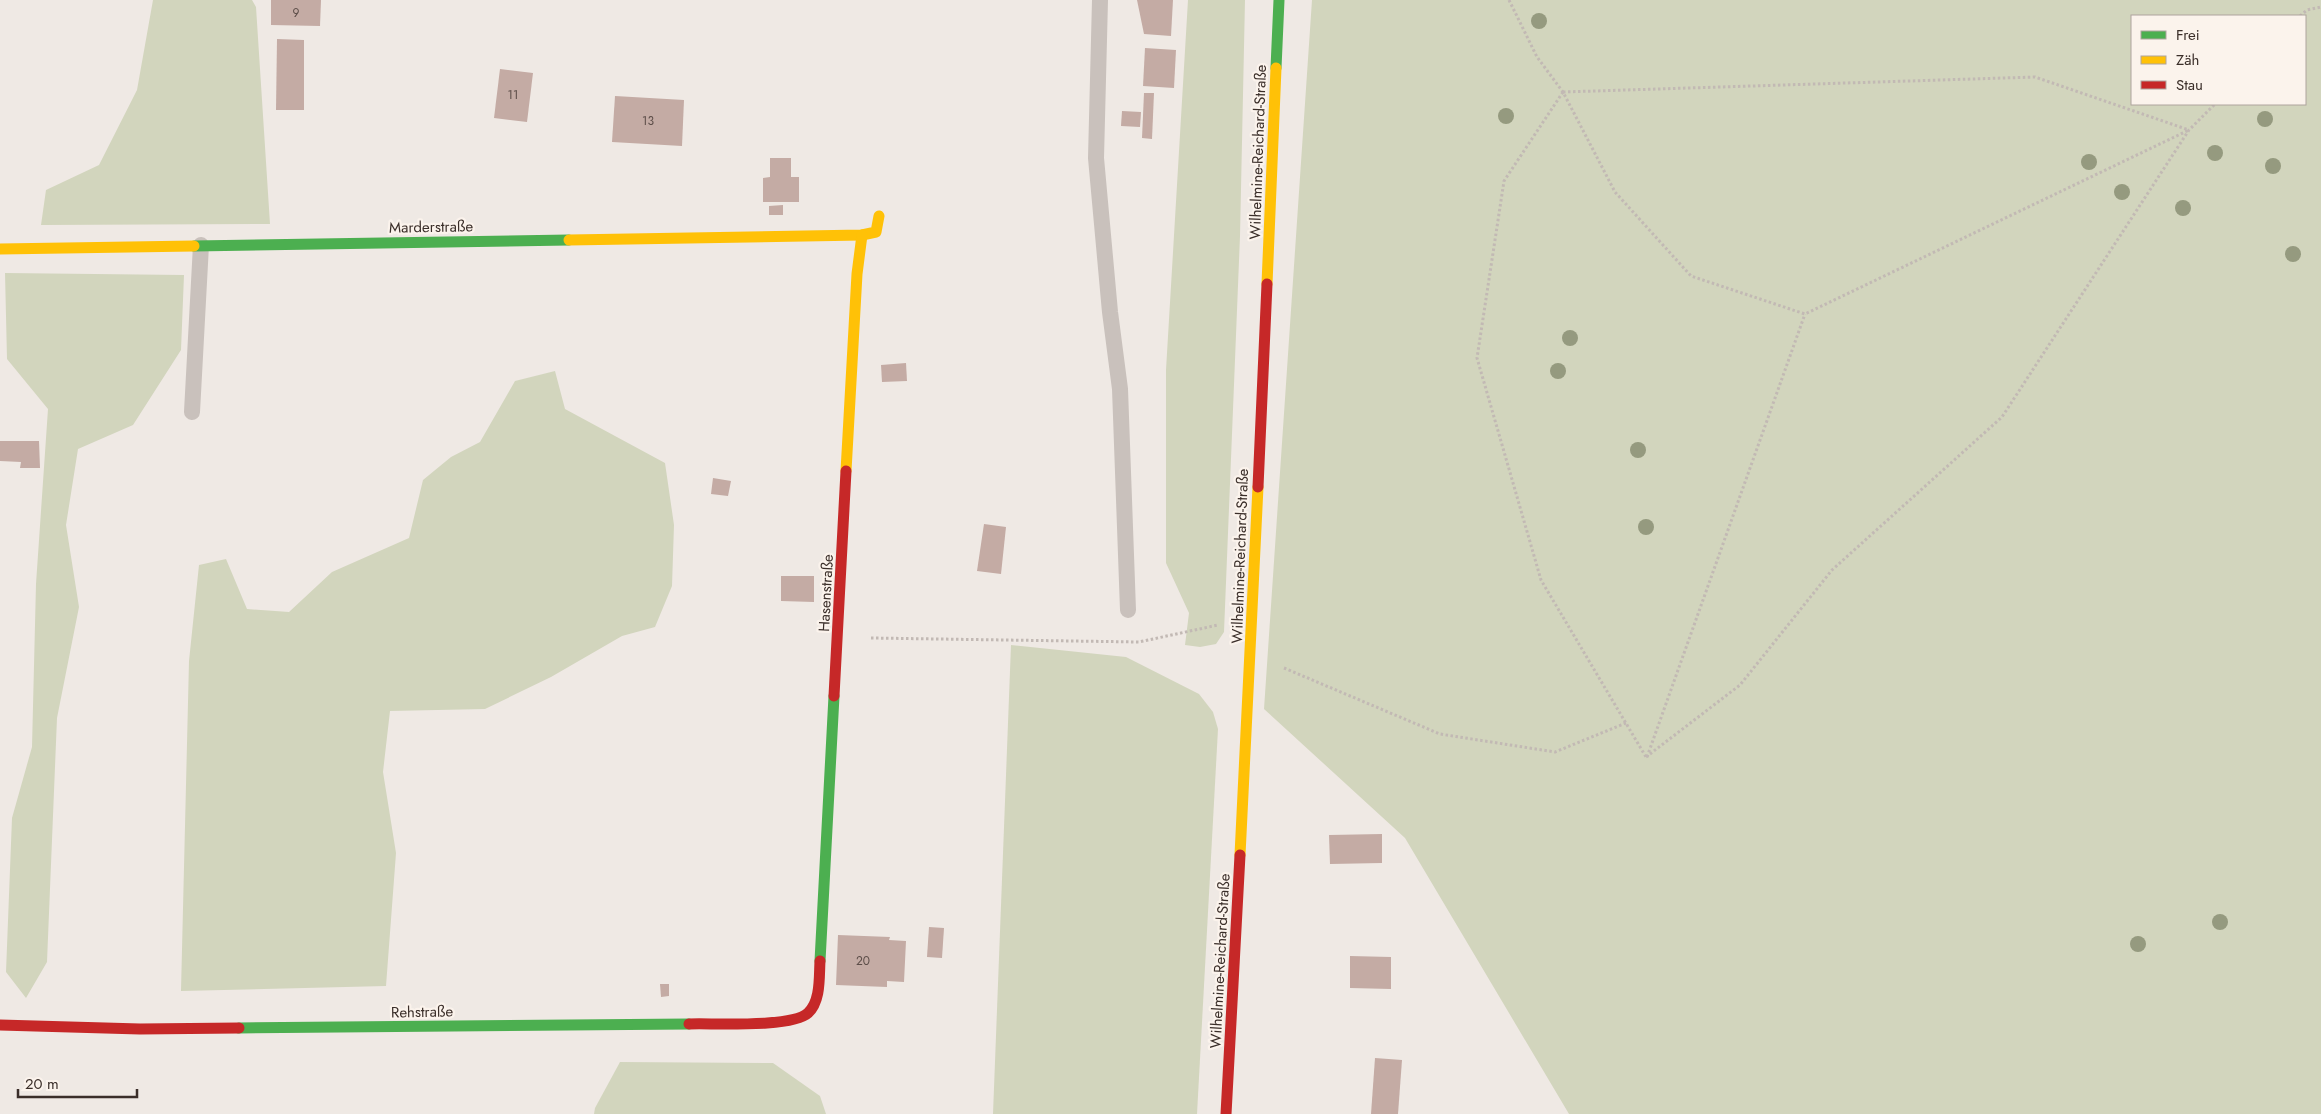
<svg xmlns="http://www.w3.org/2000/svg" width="2321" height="1114" font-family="Jost,sans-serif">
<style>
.green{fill:#d2d5bd;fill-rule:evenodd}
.building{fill:#c4aba4}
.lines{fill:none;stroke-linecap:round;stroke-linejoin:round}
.path{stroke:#c2b9b4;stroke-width:3;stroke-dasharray:2.5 2.5;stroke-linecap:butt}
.lane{stroke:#c9c1bc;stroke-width:16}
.fast{stroke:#4caf50;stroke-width:11}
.slow{stroke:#ffc107;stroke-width:11}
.jam{stroke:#c62828;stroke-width:11}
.tree{fill:#959a7f}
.labels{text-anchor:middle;stroke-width:4.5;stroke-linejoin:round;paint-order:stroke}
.number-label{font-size:12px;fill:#5c4d48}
.street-label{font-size:15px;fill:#3a2e29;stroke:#fbf3ec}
</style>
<rect width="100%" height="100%" fill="#efe9e4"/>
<!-- green -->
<g class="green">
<path d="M153,0H252L256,7L270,224L41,225L46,190L99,165L137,90Z"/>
<path d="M1188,0H1245L1240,236L1224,632L1216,644L1200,647L1185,645L1189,613L1166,563V370Z"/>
<path d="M1312,0H2321V1114H1569L1405,838L1264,709ZM2132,16H2305V104H2132Z"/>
<path d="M5,273L184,275L181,350L133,425L78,449L66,525L79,607L57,718L47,962L26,998L6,972L12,818L32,747L36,584L48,409L7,359Z"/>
<path d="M555,371L565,409L665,463L674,525L672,586L655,627L622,636L551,677L485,709L390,711L383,772L396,853L386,986L181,991L189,661L199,565L226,559L247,609L289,612L332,572L409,538L423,480L451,457L480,442L515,381Z"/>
<path d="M1011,645L1126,657L1199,694L1213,712L1218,729L1197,1114H993Z"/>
<path d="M620,1062L773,1063L820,1096L826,1114H594L595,1108Z"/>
</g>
<!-- building -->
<g class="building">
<path d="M271,0H321L320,26L271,25Z"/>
<path d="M1137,0H1173L1171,36L1144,34Z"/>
<path d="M277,39L304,40V110H276Z"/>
<path d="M1145,48L1176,50L1174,88L1143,86Z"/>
<path d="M500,69L533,73L527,122L494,118Z"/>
<path d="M1144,93H1154L1152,139L1142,138Z"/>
<path d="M615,96L684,100L682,146L612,142Z"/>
<path d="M1122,111L1141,112L1140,127L1121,126Z"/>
<path d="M770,158H791V177H799V202H763V178L770,177Z"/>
<path d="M783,205V215H769V206Z"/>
<path d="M906,363L907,381L882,382L881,365Z"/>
<path d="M0,441H39L40,468H20L21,462L0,461Z"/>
<path d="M713,478L731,481L728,496L711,494Z"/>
<path d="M984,524L1006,527L1001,574L977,571Z"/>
<path d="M781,576H814V602L781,601Z"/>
<path d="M1382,834V863L1330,864L1329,835Z"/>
<path d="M929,927L944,928L942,958L927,957Z"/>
<path d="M838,935L890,937L889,940L906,941L904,982L887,981V987L836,985Z"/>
<path d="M1350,956L1391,957V989L1350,988Z"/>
<path d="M660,984H669V996L661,997Z"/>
<path d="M1375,1058L1402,1060L1398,1114H1371Z"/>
</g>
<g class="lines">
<!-- path -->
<g class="path">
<path d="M1509,0L1537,57L1563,92L1615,192L1691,276L1805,314L2189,130"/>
<path d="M2300,16L2307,10L2321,7"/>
<path d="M1563,92L1504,181L1477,358L1541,580L1646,757"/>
<path d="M1563,92L2035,77L2189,130"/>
<path d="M871,638L1139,642L1218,625"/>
<path d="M1284,668L1440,734L1555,752L1626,723"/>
<path d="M1646,757L1740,685L1832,570L2002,417L2189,130L2215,104"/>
<path d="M1647,757L1805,314"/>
</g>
<!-- lane -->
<g class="lane">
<path d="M1100,0L1096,158L1110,312L1120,389L1128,610"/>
<path d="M192,412L201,245"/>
</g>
<!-- fast -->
<g class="fast">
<path d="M1276,68L1279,0"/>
<path d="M194,246L569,240"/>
<path d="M820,961L834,696"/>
<path d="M239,1028L689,1024"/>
</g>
<!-- slow -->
<g class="slow">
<path d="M569,240L862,235L876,232L879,216"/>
<path d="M0,249L194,246"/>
<path d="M1267,284L1276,68"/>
<path d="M846,471L857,274L862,235"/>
<path d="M1240,855L1258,487"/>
</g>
<!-- jam -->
<g class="jam">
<path d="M1258,487L1267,284"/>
<path d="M834,696L846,471"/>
<path d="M689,1024C712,1023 792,1028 808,1013C821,1001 819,977 820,961"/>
<path d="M0,1025L140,1029L239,1028"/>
<path d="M1226,1114L1240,855"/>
</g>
</g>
<!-- trees -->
<g class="tree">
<circle cx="1539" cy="21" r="8"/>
<circle cx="1506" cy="116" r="8"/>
<circle cx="2265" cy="119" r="8"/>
<circle cx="2215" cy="153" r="8"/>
<circle cx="2089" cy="162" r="8"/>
<circle cx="2273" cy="166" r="8"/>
<circle cx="2122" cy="192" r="8"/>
<circle cx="2183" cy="208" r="8"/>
<circle cx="2293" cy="254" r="8"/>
<circle cx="1570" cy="338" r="8"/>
<circle cx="1558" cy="371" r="8"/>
<circle cx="1638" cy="450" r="8"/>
<circle cx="1646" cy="527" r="8"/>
<circle cx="2220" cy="922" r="8"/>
<circle cx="2138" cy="944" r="8"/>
</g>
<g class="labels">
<!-- number labels -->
<g class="number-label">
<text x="296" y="17">9</text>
<text x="513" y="99">11</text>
<text x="648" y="125">13</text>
<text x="863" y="965">20</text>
</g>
<!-- street labels -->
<g class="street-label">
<text transform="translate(1258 152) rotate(-88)" y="5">Wilhelmine-Reichard-Straße</text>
<text transform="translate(431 227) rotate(-1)" y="5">Marderstraße</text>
<text transform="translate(1240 556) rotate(-88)" y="5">Wilhelmine-Reichard-Straße</text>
<text transform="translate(826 593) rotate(-87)" y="5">Hasenstraße</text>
<text transform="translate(1220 961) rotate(-87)" y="5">Wilhelmine-Reichard-Straße</text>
<text transform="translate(422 1012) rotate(-1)" y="5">Rehstraße</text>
</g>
</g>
<!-- legend -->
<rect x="2131" y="15" width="175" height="90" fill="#fbf3ec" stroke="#aea49e"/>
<rect x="2141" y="31" width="25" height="8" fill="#4caf50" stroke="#aea49e"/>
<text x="2176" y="40" font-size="15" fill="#3a2e29">Frei</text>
<rect x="2141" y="56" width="25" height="8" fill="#ffc107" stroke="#aea49e"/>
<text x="2176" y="65" font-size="15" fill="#3a2e29">Zäh</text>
<rect x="2141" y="81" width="25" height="8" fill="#c62828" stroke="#aea49e"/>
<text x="2176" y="90" font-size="15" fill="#3a2e29">Stau</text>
<!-- scale -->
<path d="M18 1089v8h119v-8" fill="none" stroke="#3a2e29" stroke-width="2.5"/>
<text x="25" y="1089" font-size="15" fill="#3a2e29" stroke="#fbf3ec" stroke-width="4" paint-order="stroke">20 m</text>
</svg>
